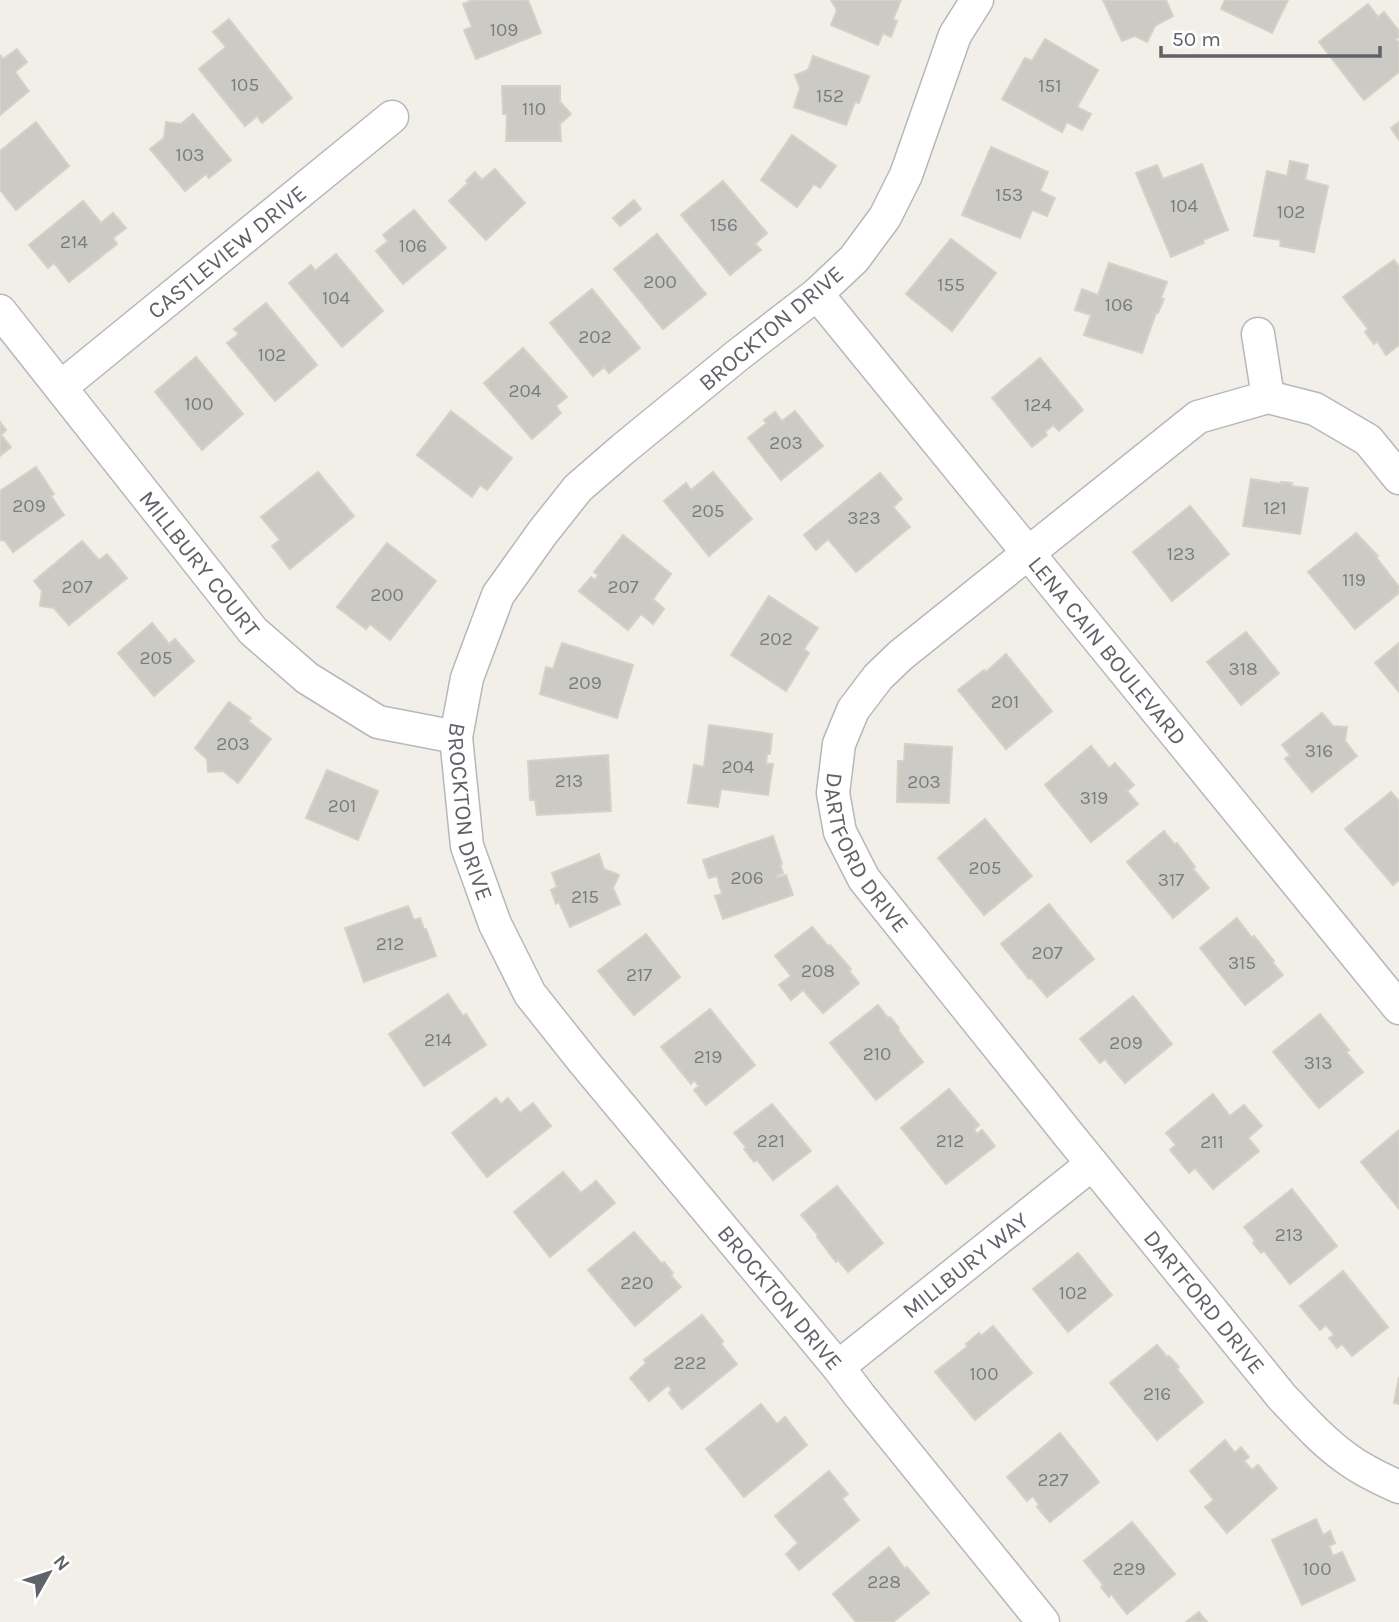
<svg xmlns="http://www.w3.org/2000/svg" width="1399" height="1622" font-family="Karla,sans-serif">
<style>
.building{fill:#cccac5;stroke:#d6d1c6;stroke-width:2}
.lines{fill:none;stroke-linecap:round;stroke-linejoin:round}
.minor-casing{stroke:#b5b8bc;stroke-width:35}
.minor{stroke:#fff;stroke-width:32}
.labels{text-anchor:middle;stroke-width:5;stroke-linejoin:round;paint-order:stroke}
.number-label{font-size:19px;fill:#7a7d7f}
.street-label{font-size:23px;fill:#5f6368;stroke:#fff}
</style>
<rect width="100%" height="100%" fill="#f1efe8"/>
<!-- building -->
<g class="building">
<path d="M473,0H528L541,33L476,59L464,30L472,27L463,4Z"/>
<path d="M831,0H901L893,19L897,21L891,37L883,33L878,45L831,25L837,10Z"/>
<path d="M1103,0H1166L1173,16L1155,26L1147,42L1135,36L1122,41Z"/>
<path d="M1225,0H1288L1272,33L1221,9Z"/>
<path d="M1368,4L1378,17L1384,12L1399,31V37L1396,39L1399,43V72L1364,100L1319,42Z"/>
<path d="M229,19L292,98L262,123L257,116L245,126L199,69L226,47L213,32Z"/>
<path d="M1045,39L1098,70L1077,107L1091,114L1082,130L1067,122L1062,132L1002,99L1025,58L1032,61Z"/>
<path d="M17,49L27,62L15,72L29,91L0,115V55L3,59Z"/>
<path d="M813,56L869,76L859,103L855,102L846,125L794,107L800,88L795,75L808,70Z"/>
<path d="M502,86H560V102L571,114L560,124L561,141H506L507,114H503Z"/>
<path d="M193,114L231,160L209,178L206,174L185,191L150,149L164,138L166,122L181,124Z"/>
<path d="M36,122L69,166L16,210L0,190V151Z"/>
<path d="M1399,122V140L1391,128Z"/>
<path d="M792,135L836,166L820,188L814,184L797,207L761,180Z"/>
<path d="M991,147L1048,172L1040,191L1055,198L1047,216L1032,210L1020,238L962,215Z"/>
<path d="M1290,161L1308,165L1305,180L1328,186L1314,252L1280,246L1281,240L1254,236L1267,171L1287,176Z"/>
<path d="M1202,164L1228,230L1203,240L1204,243L1171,257L1136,173L1157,165L1163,179Z"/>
<path d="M495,169L525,203L486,240L449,201L468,183L466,181L475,172L482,180Z"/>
<path d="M723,181L767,233L755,244L761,250L730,275L681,215Z"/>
<path d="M634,200L641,209L620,226L613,218Z"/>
<path d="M83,201L101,223L113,213L126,228L113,238L117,244L69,282L54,263L48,268L29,245Z"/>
<path d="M414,210L446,248L403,284L376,251L388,241L383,235Z"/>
<path d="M657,234L706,294L663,329L614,269Z"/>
<path d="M951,239L996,273L952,331L906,294Z"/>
<path d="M336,254L383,311L342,347L289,283L311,265L315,271Z"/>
<path d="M1394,260L1399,267V345L1386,355L1377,341L1374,344L1365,332L1368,329L1343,297Z"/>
<path d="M1109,263L1167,282L1161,298L1164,299L1158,313H1156L1142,353L1084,335L1091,315L1075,310L1082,289L1098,295Z"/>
<path d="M592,289L640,348L609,373L604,367L593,376L550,323Z"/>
<path d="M266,303L317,365L275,401L227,343L239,334L234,329Z"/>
<path d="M523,348L567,397L556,406L561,413L532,439L484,383Z"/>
<path d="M196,357L243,414L202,450L155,392Z"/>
<path d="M1040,358L1083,410L1059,431L1053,425L1045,432L1047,435L1032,447L992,398Z"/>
<path d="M451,411L512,458L487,490L480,485L472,497L417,455Z"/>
<path d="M795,411L823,446L781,480L748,438L767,423L764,420L775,412L782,421Z"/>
<path d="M0,422L6,430L1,435L11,447L0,456Z"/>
<path d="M36,467L54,494L51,496L64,515L13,552L5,541L0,540V491Z"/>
<path d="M318,472L354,516L290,569L272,546L280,540L261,517Z"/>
<path d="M713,472L752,519L709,556L664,501L686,483L691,490Z"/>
<path d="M880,473L902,499L893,507L910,527L856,572L828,539L816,550L804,535Z"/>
<path d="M1251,479L1282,484L1281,482L1292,483L1291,486L1308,488L1300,534L1243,526Z"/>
<path d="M1190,506L1229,554L1172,601L1133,552Z"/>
<path d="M1356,533L1378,556L1376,557L1399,587V593L1355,629L1308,572Z"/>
<path d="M623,535L671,574L653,599L664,609L653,624L641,614L628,630L579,591L591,577L595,580L598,575L594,572Z"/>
<path d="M82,541L99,560L107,554L127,578L69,625L54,608L40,606L42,591L34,581Z"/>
<path d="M387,543L436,581L390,640L370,624L366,629L337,607Z"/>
<path d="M769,596L818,628L804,649L809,653L786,691L731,655Z"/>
<path d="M152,623L169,644L175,639L194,661L154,696L118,653Z"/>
<path d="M1246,632L1279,673L1241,705L1207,662Z"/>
<path d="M562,643L633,665L617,718L540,694L546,667L553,669Z"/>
<path d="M1399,643V692L1375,663Z"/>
<path d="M1006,654L1052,711L1006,749L958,690L984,670L986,672Z"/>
<path d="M229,702L251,718L248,721L271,739L238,783L223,771L208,772L207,759L195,748Z"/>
<path d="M1322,713L1333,726L1347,727L1345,741L1357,756L1312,792L1285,759L1290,755L1282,745Z"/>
<path d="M709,725L772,734L770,754H767L766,764H773L768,795L721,789L718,807L688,803L694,765L704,767Z"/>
<path d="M905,744L952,747L949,803L897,802L898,761H904Z"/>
<path d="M1091,746L1109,768L1115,763L1134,785L1127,791L1138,804L1091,842L1045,785Z"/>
<path d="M608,755L611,811L537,815L535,800H530L528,761Z"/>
<path d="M327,770L378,791L358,840L306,818Z"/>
<path d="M1391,792L1399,801V880L1393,885L1345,829Z"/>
<path d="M985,819L1032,876L984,915L938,858Z"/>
<path d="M1164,831L1175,845L1177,843L1195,867L1193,869L1209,888L1173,918L1127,862Z"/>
<path d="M773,836L782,864L780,865L783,873L776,876L777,878L786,875L793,895L723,919L715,896L722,894L717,876L709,878L703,860Z"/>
<path d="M599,854L604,869L619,875L613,888L620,904L570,927L559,902L556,904L551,890L557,887L552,873Z"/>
<path d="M1049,904L1094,959L1047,997L1031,978L1029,979L1001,944Z"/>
<path d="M408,906L414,920L420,918L424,929H426L436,956L364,982L345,928Z"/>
<path d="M1237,918L1252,938L1254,936L1274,961L1273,963L1283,975L1245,1005L1200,948Z"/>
<path d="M812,927L828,946L830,945L851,969L849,971L859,983L823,1013L803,990L791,1000L779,985L791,976L775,956Z"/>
<path d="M646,934L680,977L634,1015L598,971Z"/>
<path d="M448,994L463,1016L466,1014L486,1045L424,1086L389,1034Z"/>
<path d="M1133,996L1172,1044L1125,1083L1105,1059L1100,1063L1080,1039Z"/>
<path d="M878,1005L888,1018L890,1017L899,1028L898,1030L923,1062L876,1100L830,1043Z"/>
<path d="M710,1009L755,1065L706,1105L694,1090L699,1086L694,1080L691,1084L661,1047Z"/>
<path d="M1320,1014L1349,1050L1346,1052L1363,1072L1319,1108L1273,1052Z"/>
<path d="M949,1089L979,1125L974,1130L977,1134L982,1130L995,1146L946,1184L901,1128Z"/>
<path d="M1213,1094L1230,1116L1244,1105L1262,1126L1248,1138L1259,1151L1213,1189L1195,1168L1189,1173L1170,1150L1176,1145L1166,1133Z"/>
<path d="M496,1098L501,1104L508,1098L520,1113L533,1103L551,1126L487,1177L452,1133Z"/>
<path d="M772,1104L811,1151L773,1180L757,1160L754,1162L744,1149L747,1148L734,1133Z"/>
<path d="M1399,1130V1209L1361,1162Z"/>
<path d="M563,1172L581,1193L596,1181L615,1203L550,1257L514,1212Z"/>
<path d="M837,1186L883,1243L848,1272L838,1260L836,1262L817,1237L818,1235L801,1215Z"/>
<path d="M1292,1189L1337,1246L1290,1284L1264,1251L1261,1253L1253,1243L1255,1241L1244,1227Z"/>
<path d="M634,1232L662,1264L664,1262L673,1273L671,1276L681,1287L635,1326L588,1270Z"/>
<path d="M1078,1253L1112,1295L1068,1332L1033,1289Z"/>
<path d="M1343,1271L1388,1327L1352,1356L1342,1344L1337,1348L1329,1338L1334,1335L1326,1325L1320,1330L1300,1306Z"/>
<path d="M702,1315L723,1341L721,1344L737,1364L682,1409L669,1393L672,1390L668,1385L649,1401L630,1378L646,1363L644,1360Z"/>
<path d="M993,1326L1032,1373L975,1420L935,1372L968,1346L966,1344L979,1333L981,1336Z"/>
<path d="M1157,1345L1167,1357L1169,1356L1179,1367L1177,1369L1203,1402L1157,1440L1110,1383Z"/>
<path d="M1399,1377V1404L1394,1403Z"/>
<path d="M761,1404L777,1424L785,1417L807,1445L744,1497L706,1449Z"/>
<path d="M1060,1433L1099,1482L1050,1522L1037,1507L1039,1505L1033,1496L1027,1501L1007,1477Z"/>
<path d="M1225,1440L1235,1453L1241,1447L1249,1457L1244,1461L1252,1470L1258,1465L1277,1488L1227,1533L1205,1507L1214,1500L1190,1471Z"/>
<path d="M829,1471L848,1494L842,1499L859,1520L799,1570L786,1554L798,1543L775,1516Z"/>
<path d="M1316,1519L1323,1535L1330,1531L1335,1543L1329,1546L1333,1556L1342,1552L1355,1580L1302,1605L1272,1540Z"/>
<path d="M1132,1522L1175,1574L1127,1614L1111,1594L1109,1597L1101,1587L1103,1585L1084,1561Z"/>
<path d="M889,1547L905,1569L907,1567L929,1593L893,1622H856L833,1594Z"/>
<path d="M1199,1612L1207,1622H1186Z"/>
</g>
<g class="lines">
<!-- minor casing -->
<g class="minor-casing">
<g id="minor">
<path id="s1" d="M977,0L955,35L906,175L885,217L854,259L817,294L738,355L623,449L578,488L543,532L498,595L467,678L456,737L467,846L495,924L530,994L584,1062L838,1367L860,1396L1043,1622"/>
<path id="s2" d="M817,294L1399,1008"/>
<path id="s3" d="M0,311L253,631L307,678L378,722L456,737"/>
<path d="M1258,334L1268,397"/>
<path id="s4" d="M61,387L392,117"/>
<path id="s5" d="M1399,478L1368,440L1315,409L1268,397L1198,417L901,655L878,677L853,710L839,744L833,793L840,832L864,879L1068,1134L1282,1397C1302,1418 1322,1441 1346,1458C1362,1470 1381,1479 1399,1487"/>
<path id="s6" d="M838,1367L1092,1164"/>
</g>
</g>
<!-- minor -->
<use href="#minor" class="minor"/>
</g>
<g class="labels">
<!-- number labels -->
<g class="number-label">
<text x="504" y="36">109</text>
<text x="245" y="91">105</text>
<text x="1050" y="92">151</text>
<text x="830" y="102">152</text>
<text x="534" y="115">110</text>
<text x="190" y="161">103</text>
<text x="1009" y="201">153</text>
<text x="1184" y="212">104</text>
<text x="1291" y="218">102</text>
<text x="724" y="231">156</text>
<text x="74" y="248">214</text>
<text x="413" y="252">106</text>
<text x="660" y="288">200</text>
<text x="951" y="291">155</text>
<text x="336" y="304">104</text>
<text x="1119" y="311">106</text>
<text x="595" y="343">202</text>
<text x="272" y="361">102</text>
<text x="525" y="397">204</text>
<text x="199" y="410">100</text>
<text x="1038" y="411">124</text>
<text x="786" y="449">203</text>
<text x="29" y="512">209</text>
<text x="1275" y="514">121</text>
<text x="708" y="517">205</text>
<text x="864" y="524">323</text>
<text x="1181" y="560">123</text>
<text x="1354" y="586">119</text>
<text x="77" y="593">207</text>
<text x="623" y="593">207</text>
<text x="387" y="601">200</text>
<text x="776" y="645">202</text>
<text x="156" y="664">205</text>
<text x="1243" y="675">318</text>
<text x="585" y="689">209</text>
<text x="1005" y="708">201</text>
<text x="233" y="750">203</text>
<text x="1319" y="757">316</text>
<text x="738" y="773">204</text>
<text x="569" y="787">213</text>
<text x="924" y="788">203</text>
<text x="1094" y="804">319</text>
<text x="342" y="812">201</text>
<text x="985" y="874">205</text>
<text x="747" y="884">206</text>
<text x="1171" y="886">317</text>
<text x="585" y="903">215</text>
<text x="390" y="950">212</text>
<text x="1047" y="959">207</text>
<text x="1242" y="969">315</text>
<text x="818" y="977">208</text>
<text x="639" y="981">217</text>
<text x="438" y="1046">214</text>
<text x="1126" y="1049">209</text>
<text x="877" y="1060">210</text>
<text x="708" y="1063">219</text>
<text x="1318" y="1069">313</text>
<text x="771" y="1147">221</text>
<text x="950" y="1147">212</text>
<text x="1212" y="1148">211</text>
<text x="1289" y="1241">213</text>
<text x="637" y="1289">220</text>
<text x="1073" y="1299">102</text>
<text x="690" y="1369">222</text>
<text x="984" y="1380">100</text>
<text x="1157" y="1400">216</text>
<text x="1053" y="1486">227</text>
<text x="1129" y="1575">229</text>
<text x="1317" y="1575">100</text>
<text x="884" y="1588">228</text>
</g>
<!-- street labels -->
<g class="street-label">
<text dy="8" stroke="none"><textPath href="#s4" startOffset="214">CASTLEVIEW DRIVE</textPath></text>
<text transform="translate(771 328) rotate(-40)" y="8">BROCKTON DRIVE</text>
<text dy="8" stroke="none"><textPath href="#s3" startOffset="322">MILLBURY COURT</textPath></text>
<text dy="8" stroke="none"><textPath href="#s2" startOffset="460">LENA CAIN BOULEVARD</textPath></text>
<text dy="8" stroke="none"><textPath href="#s1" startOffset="1006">BROCKTON DRIVE</textPath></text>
<text dy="8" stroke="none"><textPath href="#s5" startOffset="840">DARTFORD DRIVE</textPath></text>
<text dy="8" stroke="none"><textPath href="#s6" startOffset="163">MILLBURY WAY</textPath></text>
<text dy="8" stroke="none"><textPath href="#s1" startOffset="1594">BROCKTON DRIVE</textPath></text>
<text dy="8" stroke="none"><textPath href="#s5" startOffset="1407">DARTFORD DRIVE</textPath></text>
</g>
</g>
<!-- north arrow -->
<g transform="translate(49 1573) rotate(51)" stroke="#ffffff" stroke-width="5" paint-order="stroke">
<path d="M0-5L12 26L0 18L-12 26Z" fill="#5f6368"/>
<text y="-10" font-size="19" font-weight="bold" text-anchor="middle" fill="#5f6368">N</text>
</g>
<!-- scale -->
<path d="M1161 46v10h219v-10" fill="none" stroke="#5f6368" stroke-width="3.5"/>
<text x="1172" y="46" font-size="21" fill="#5f6368" stroke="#ffffff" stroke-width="5" paint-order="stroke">50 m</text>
</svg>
